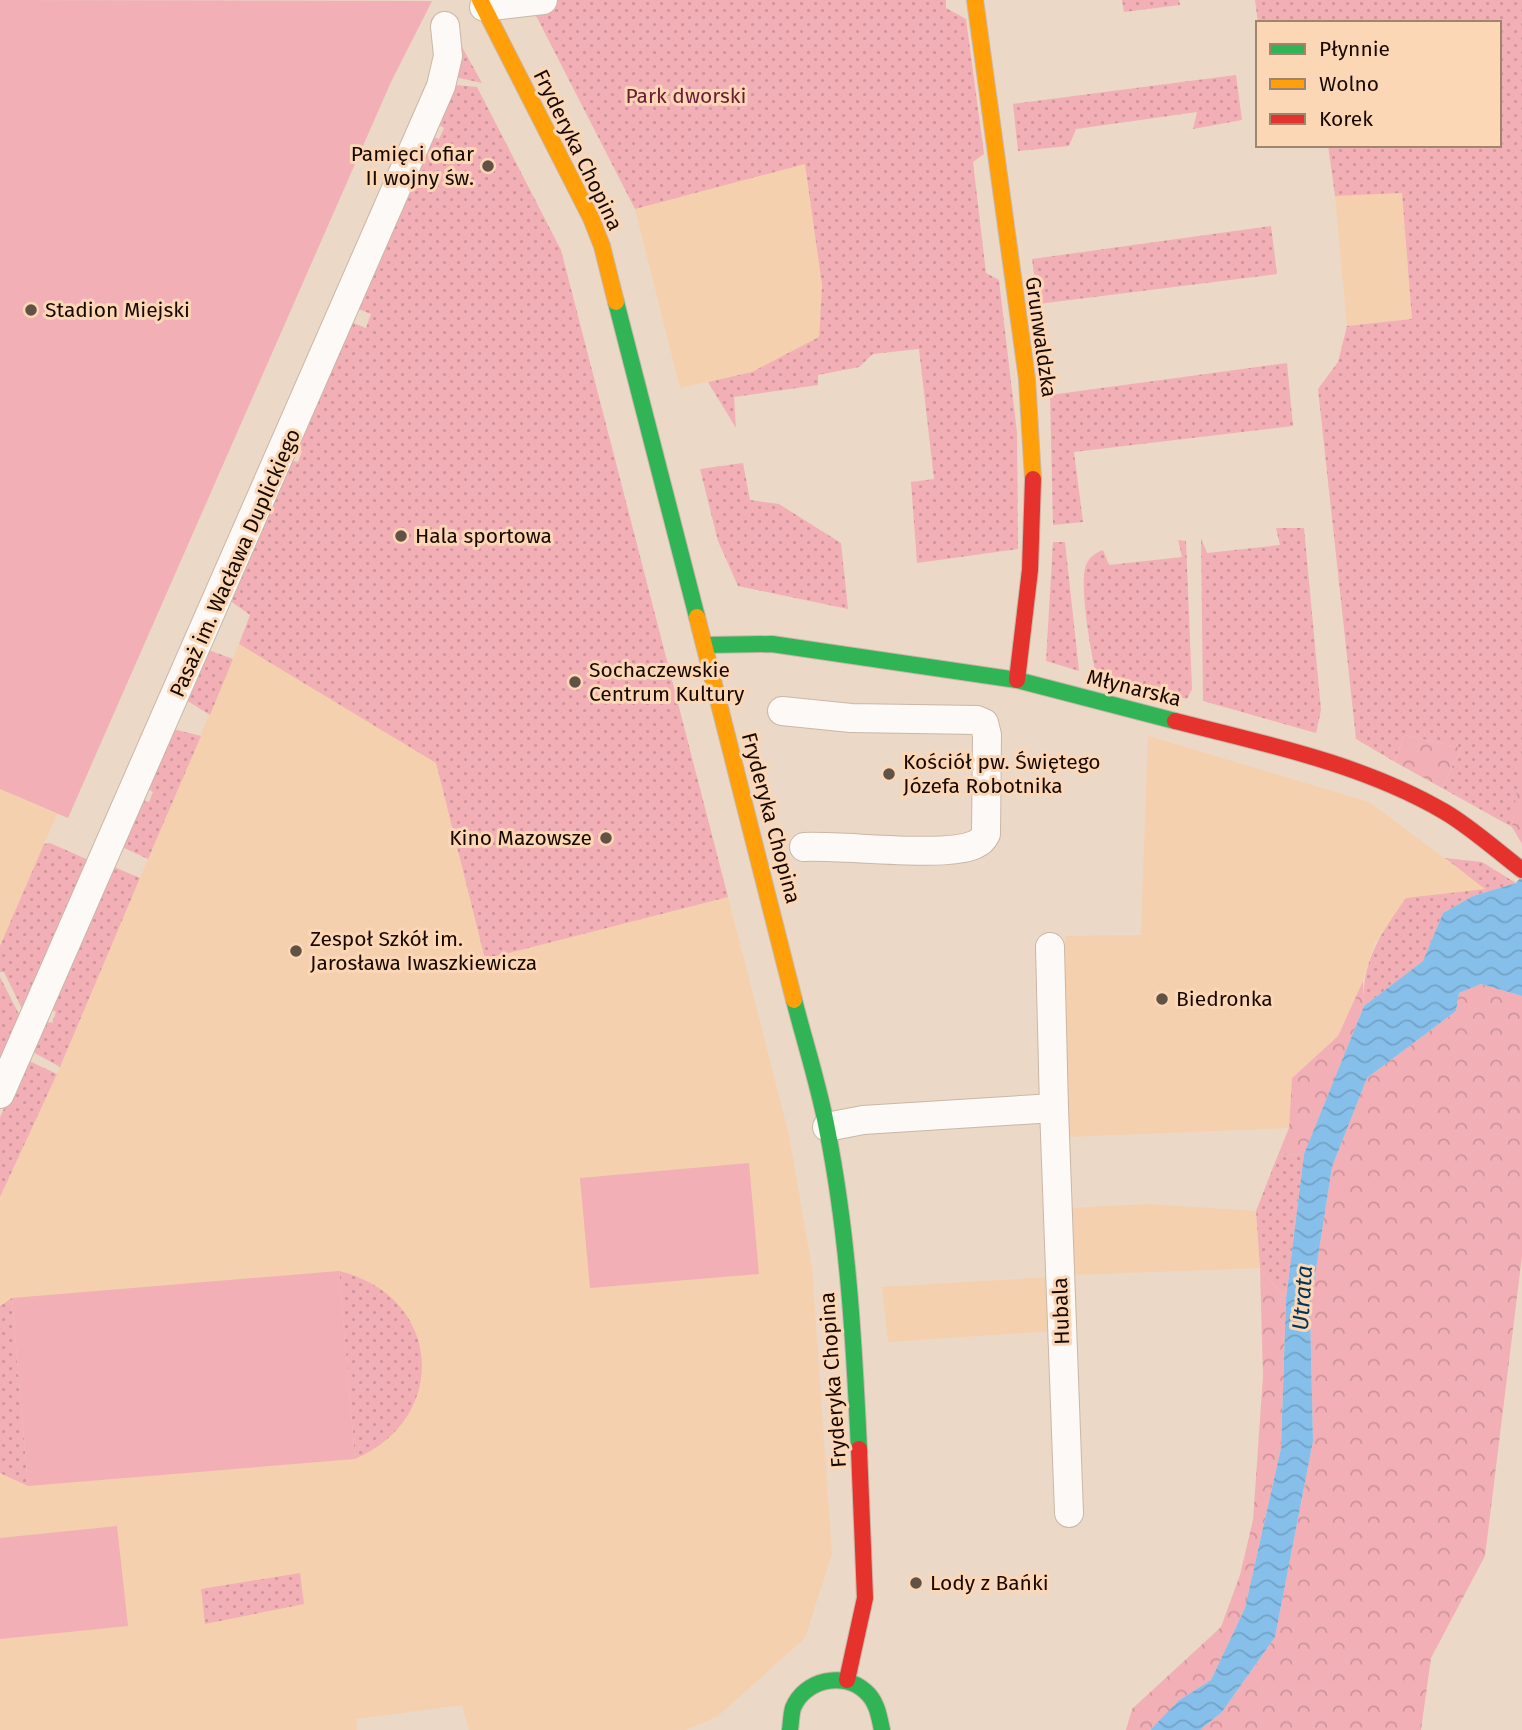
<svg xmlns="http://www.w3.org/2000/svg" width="1522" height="1730" font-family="'Fira Sans',sans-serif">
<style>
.built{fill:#f5d0ae}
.green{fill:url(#green-dots)}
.forest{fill:url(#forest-crowns)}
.pitch{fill:#f2afb6}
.water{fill:url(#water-waves)}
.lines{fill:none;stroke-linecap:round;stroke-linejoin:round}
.street-casing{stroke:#c9b7a8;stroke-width:30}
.fast-casing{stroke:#c9b7a8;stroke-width:18}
.slow-casing{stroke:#c9b7a8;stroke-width:18}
.jam-casing{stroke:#c9b7a8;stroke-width:18}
.street{stroke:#fcf9f6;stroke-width:28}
.fast{stroke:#30b455;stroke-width:16}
.slow{stroke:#ff9f0a;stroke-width:16}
.jam{stroke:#e5322d;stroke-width:16}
.poi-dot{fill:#625145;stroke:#fcd7b6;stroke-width:2.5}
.labels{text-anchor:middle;stroke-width:6;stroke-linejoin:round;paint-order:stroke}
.park-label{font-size:21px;fill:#6e1a37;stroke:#fcd7b6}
.street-label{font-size:21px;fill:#170900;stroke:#fcd7b6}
.poi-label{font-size:21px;fill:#170900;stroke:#fcd7b6;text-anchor:start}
.water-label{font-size:23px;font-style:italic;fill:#013658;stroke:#fcd7b6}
</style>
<defs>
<pattern id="green-dots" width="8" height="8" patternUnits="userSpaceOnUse" patternTransform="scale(1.75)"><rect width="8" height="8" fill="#f2afb6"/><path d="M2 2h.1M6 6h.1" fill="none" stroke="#cf959b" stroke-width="1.8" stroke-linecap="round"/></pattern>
<pattern id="forest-crowns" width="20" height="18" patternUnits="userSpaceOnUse" patternTransform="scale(1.75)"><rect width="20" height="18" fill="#f2afb6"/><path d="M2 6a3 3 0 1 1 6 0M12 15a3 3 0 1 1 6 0" fill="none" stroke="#cf959b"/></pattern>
<pattern id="water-waves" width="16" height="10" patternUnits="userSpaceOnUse" patternTransform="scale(1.75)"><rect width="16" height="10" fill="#86bfea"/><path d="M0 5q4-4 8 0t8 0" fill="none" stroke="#73a3c7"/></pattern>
</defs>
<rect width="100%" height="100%" fill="#ecd8c6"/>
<!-- built -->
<g class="built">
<path d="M805,163L822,285L819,338L752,372L680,388L635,209Z"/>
<path d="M1402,192L1412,319L1347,326L1335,196Z"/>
<path d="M239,644L436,763L485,959L728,897L789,1135L812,1269L832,1554L805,1638L718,1716L686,1730H469L462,1705L356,1719L357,1730H0V1197L57,1074Z"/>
<path d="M1148,736L1369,802L1486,889L1375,942L1363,981L1338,1036L1292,1078L1289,1128L1066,1137L1065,936L1141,935Z"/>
<path d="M0,789L57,814L0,946Z"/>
<path d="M1149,1204L1256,1211L1260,1268L1073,1275L1070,1208Z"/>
<path d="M1050,1277L1052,1331L888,1342L882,1287Z"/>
</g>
<!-- green -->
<g class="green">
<path d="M528,0H946V8L966,19L984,154L973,162L986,273L999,280L1017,433L1018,549L917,563L911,482L934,479L919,349L873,354L859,367L818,375V385L734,397L736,428L708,382L752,372L819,337L822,285L805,164L635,209Z"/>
<path d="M1122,0H1179L1180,5L1124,12Z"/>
<path d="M1255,0H1522V760L1512,827L1442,788L1461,748L1404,735L1395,762L1356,739L1318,389L1338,362L1347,326L1412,319L1402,193L1335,196L1328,145H1499V23H1258Z"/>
<path d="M462,47L482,83L459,78L455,73Z"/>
<path d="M1236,75L1242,120L1193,129L1197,112L1076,129L1069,146L1018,151L1013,104Z"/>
<path d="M456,85L477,87L561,250L728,897L485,959L436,763L239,644L250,615L229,600L289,460L298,462L302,451L295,448L351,322L366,328L371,314L356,308L431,136L439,139L444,128L437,124L450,89Z"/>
<path d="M1271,226L1277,274L1038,304L1032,259Z"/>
<path d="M1287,363L1293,426L1074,452L1083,522L1053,525L1050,395Z"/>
<path d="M743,463L750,500L779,504L841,543L848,609L738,586L718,541L700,469Z"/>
<path d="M1276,528H1304L1321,710L1316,733L1203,701L1201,538L1207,553L1280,545Z"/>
<path d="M1178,540L1186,541L1192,689L1187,699L1096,674C1091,655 1080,587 1085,569C1087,558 1095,553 1103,550L1109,565L1182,557Z"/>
<path d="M1053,542H1065L1079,671L1046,661Z"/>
<path d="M206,649L233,659L210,715L186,700Z"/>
<path d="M173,729L201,736L148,859L120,846L141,799L149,802L153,792L147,788Z"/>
<path d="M50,843L93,862L25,1015L4,972H0V946L44,844Z"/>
<path d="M1445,858L1482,862L1516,883L1473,896L1443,913L1423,961L1364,1006C1361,962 1381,933 1406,898L1485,889Z"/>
<path d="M112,866L140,878L60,1067L31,1051L44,1021L52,1023L56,1012L50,1009Z"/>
<path d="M0,977L23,1022L0,1073Z"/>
<path d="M27,1060L57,1074L0,1197V1117Z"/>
<path d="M1304,1154L1286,1299L1260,1268L1256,1211L1278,1155Z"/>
<path d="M339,1271C442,1296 451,1417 355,1459Z"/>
<path d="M12,1298L28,1486L0,1473V1306Z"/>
<path d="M300,1573L304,1604L205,1624L201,1589Z"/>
</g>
<!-- forest -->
<g class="forest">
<path d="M1404,735L1461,748L1442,788L1395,762Z"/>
<path d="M1521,760H1522V844L1512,827Z"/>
<path d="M1363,981L1364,1006L1304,1154L1278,1155L1289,1128L1292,1078L1338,1036Z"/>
<path d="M1481,984L1522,996V1256L1485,1556L1431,1658L1421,1730H1200L1222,1712L1275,1637L1313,1441L1310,1308L1332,1167L1367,1078L1456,1011L1459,993Z"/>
<path d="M1260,1268L1286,1299L1281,1448L1245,1608L1211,1680L1178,1701L1150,1730H1126L1132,1709L1221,1627L1240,1575L1253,1520L1263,1376Z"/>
</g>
<!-- pitch -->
<g class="pitch">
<path d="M0,0L432,1L391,82L68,818L0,789Z"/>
<path d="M749,1163L759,1274L590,1288L580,1178Z"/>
<path d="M339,1271L355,1459L28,1486L12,1298Z"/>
<path d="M117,1526L128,1626L0,1639V1538Z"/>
</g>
<!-- water -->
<path class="water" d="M1522,876V996L1481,984L1459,993L1456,1011L1367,1078L1332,1167L1310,1308L1313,1441L1275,1637L1222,1712L1200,1730H1150L1178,1701L1211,1680L1245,1608L1281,1448L1286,1299L1304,1154L1364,1006L1423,961L1443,913L1473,896L1516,883Z"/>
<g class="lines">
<!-- street casing -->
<g class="street-casing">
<g id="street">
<path d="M484,7L543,0"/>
<path d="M782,711L851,718L977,720L984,723L987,735L986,834C983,840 980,842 974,845C943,858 844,845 804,847"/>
<path d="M1050,947L1054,1108"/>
<path d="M0,1094L441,86L448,56L445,26"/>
<path d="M827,1127L863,1120L1054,1108L1069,1513"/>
</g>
</g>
<!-- fast casing -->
<g class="fast-casing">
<g id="fast">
<path d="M616,302L697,617"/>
<path d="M705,645L772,644L1017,680L1175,721"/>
<path d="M794,1000C805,1043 819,1086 827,1129C848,1234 854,1342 859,1449"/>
<path d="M790,1730C791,1723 791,1715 793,1708C804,1680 843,1671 865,1691C877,1701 879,1716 882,1730"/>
</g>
</g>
<!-- slow casing -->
<g class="slow-casing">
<g id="slow">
<path d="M480,0L591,218L602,246L616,302"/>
<path d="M975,0L1027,379L1033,479"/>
<path d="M697,617L794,1000"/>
</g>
</g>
<!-- jam casing -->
<g class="jam-casing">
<g id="jam">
<path d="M1017,680L1030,570L1033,479"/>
<path d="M1175,721C1266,744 1363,764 1445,812C1472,828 1497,851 1522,870"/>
<path d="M847,1680L865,1598L859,1449"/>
</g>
</g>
<!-- street -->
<use href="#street" class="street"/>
<!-- fast -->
<use href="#fast" class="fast"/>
<!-- slow -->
<use href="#slow" class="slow"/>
<!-- jam -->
<use href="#jam" class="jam"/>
</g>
<!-- markers -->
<g class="poi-dot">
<circle cx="488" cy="166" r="7"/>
<circle cx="31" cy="310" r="7"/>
<circle cx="401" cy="536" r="7"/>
<circle cx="575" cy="682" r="7"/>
<circle cx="889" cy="774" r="7"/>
<circle cx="606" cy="838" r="7"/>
<circle cx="296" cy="951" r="7"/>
<circle cx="1162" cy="999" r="7"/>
<circle cx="916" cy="1583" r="7"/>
</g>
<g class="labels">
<!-- park labels -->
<g class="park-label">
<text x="686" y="103">Park dworski</text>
</g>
<!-- street labels -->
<g class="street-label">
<text transform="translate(578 150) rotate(64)" y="7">Fryderyka Chopina</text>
<text transform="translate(1041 337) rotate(82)" y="7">Grunwaldzka</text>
<text transform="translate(235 563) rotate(-66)" y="7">Pasaż im. Wacława Duplickiego</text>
<text transform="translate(1134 688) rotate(14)" y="7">Młynarska</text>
<text transform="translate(771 818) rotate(75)" y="7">Fryderyka Chopina</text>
<text transform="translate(1061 1311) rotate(-92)" y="7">Hubala</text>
<text transform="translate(833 1380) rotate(-94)" y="7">Fryderyka Chopina</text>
</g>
<!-- poi labels -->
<g class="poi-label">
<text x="474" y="161" text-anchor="end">Pamięci ofiar<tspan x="474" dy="24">II wojny św.</tspan></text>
<text x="45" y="317">Stadion Miejski</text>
<text x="415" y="543">Hala sportowa</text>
<text x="589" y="677">Sochaczewskie<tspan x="589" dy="24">Centrum Kultury</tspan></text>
<text x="903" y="769">Kościół pw. Świętego<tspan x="903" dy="24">Józefa Robotnika</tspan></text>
<text x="592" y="845" text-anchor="end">Kino Mazowsze</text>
<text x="310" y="946">Zespoł Szkół im.<tspan x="310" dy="24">Jarosława Iwaszkiewicza</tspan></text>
<text x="1176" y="1006">Biedronka</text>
<text x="930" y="1590">Lody z Bańki</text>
</g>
<!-- water labels -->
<g class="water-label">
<text transform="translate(1302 1298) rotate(-86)" y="8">Utrata</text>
</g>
</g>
<!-- legend -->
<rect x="1256" y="21" width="245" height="126" fill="#fcd7b6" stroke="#a0856d" stroke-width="2"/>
<rect x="1270" y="44" width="35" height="10" fill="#30b455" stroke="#a0856d" stroke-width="2"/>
<text x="1319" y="56" font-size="21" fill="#170900">Płynnie</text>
<rect x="1270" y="79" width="35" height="10" fill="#ff9f0a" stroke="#a0856d" stroke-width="2"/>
<text x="1319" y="91" font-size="21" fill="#170900">Wolno</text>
<rect x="1270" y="114" width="35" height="10" fill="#e5322d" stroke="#a0856d" stroke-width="2"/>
<text x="1319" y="126" font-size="21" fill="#170900">Korek</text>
</svg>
